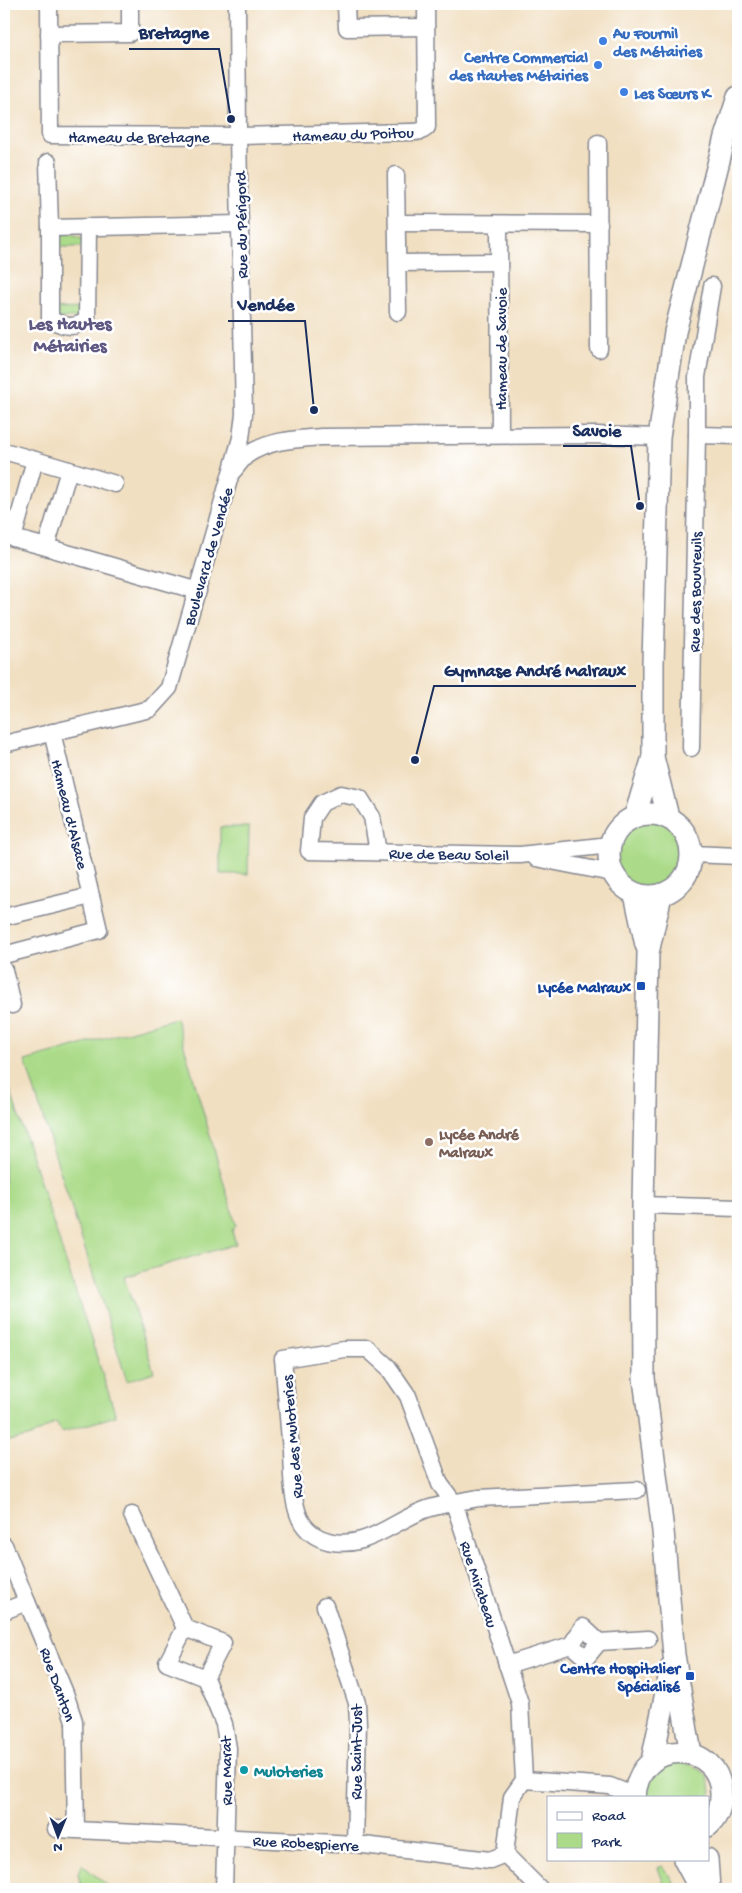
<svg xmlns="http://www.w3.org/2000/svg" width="742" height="1893" font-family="'Gochi Hand',sans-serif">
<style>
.green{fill:#abdb89;stroke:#638574}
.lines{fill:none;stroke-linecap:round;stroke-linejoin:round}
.minor-casing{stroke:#868790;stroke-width:19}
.tertiary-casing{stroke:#868790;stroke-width:24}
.minor{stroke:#fff;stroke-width:16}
.tertiary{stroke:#fff;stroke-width:21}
.shop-dot{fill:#3f7fe0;stroke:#fff;stroke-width:2}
.transit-dot{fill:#1a4fb4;stroke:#fff;stroke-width:2}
.education-dot{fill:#8d6e63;stroke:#fff;stroke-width:2}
.culture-dot{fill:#0f9aa8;stroke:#fff;stroke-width:2}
.labels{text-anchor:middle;stroke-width:5;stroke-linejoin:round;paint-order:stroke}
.shop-label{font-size:16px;font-weight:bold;fill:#366cbe;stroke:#fff;text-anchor:start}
.street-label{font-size:16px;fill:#1b2f5e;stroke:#fff}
.transit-label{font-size:16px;font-weight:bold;fill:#164399;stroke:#fff;text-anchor:end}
.education-label{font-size:16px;font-weight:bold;fill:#785e54;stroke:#fff;text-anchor:start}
.culture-label{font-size:16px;font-weight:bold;fill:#0d838f;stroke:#fff;text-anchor:start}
.quarter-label{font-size:19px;font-weight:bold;fill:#5f5882;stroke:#fff}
.leader{fill:none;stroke:#1b2f5e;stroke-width:2}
.callout-dot{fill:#1b2f5e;stroke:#fff;stroke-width:2}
.callout-label{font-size:18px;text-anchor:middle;font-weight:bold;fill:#1b2f5e;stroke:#fff;stroke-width:5;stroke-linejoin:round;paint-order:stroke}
</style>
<rect width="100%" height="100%" fill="#fff"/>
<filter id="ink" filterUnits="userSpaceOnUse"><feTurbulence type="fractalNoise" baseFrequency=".02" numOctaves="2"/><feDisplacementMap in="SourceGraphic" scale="10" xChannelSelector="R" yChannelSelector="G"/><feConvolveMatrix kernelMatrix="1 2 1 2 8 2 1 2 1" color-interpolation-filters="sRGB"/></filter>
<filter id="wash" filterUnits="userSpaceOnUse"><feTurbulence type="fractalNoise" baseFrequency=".0096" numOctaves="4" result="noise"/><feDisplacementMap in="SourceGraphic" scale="20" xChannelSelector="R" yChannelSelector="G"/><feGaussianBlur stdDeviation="1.12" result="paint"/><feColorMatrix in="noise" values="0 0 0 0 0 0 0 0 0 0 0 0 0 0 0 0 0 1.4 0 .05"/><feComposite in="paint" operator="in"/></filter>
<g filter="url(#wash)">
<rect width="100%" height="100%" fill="#f1dfc1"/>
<!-- green -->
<g class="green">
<path d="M68,233L84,240L88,247H50L58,237Z"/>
<path d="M88,308L82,318H58L50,309Z"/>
<circle cx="650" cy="855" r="34"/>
<path d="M220,827H249L248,874H220Z"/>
<path d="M176,1018L236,1225L232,1231L236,1244L124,1277L154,1372L127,1381L25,1061Z"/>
<path d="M4,1071L116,1416L62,1432L56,1422L32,1436L4,1442Z"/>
<path d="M676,1762C682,1763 690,1764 696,1767C714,1776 712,1795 708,1811V1797H645V1789L656,1770Z"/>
<path d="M81,1864L112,1889H82L78,1874Z"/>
<path d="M662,1866L666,1870L678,1889H666L658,1868Z"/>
</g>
</g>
<g filter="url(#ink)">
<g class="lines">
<!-- minor casing -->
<g class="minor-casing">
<g id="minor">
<path d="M49,4L50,135L238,136L410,132C417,132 422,132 427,127L426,4"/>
<path d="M346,4L347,28L426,27"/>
<path d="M49,34L130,33V4"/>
<path d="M598,143L599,349"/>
<path d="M48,162L50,228L240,224"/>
<path d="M396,175L398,312"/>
<path d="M397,223L599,224"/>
<path d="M499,224L500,435"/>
<path d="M50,228V319C64,327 75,329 87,320L88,227"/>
<path d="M398,263L499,262"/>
<path d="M697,435L738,436"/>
<path d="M4,451L35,460"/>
<path d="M69,470L115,484"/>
<path d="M234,470C238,465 242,459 247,455C269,440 296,439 321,437L595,435L659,437"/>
<path d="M46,547L13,538L35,460L69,470L46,547L198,591"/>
<path d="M4,744L150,709L169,688L241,438L244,414L238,136L237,4"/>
<path d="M691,748L697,435V377L712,286"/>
<path d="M378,852L372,817L360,798L341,794L322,803L312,818L309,851L520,855L610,845"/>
<path d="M692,854L738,856"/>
<path d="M536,858L612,873"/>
<path d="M4,917L91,896"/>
<path d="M4,955L99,930L52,732"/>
<path d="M4,970L12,1005"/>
<path d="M643,1205L738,1208"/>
<path d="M132,1515L185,1628"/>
<path d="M4,1545L27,1602"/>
<path d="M325,1606L357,1703L358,1724L355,1844"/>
<path d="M4,1611L27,1602L65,1693L74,1721L76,1829"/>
<path d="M599,1642L648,1639"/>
<path d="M507,1665L571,1645L586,1658L599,1642L583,1627L571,1645"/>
<path d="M205,1678L223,1643L185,1628L167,1663L205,1678L224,1724L228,1748L224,1889"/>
<path d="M524,1780L610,1786L635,1796"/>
<path d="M56,1829L355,1844L490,1860L505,1854"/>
<path d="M505,1854L512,1797L524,1780L520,1703L454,1503L440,1484L408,1396L388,1367L368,1349H344L283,1359C286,1389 288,1420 291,1450C292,1471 291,1506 303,1524C316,1543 341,1546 362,1540C385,1533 404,1517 427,1509C444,1504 462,1501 479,1498L637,1490"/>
<path d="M505,1854L540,1889"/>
</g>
</g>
<!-- tertiary casing -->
<g class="tertiary-casing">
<g id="tertiary">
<circle cx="650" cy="855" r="41"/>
<path d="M635,816L653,757"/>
<path d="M668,817L653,757V664L659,437L675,332L725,137L738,97"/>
<path d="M635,894L646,945"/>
<path d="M661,895L648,953L643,1205L644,1378L663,1531L674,1655L691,1754"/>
<path d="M652,1761L671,1668"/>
<path d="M635,1797C638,1736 723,1740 721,1796C721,1808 717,1818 708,1826"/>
<path d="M684,1859L700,1889"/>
<path d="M707,1859L709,1889"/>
</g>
</g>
<!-- minor -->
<use href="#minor" class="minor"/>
<!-- tertiary -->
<use href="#tertiary" class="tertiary"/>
</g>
</g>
<!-- markers -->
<g class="shop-dot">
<circle cx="603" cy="41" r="5"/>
<circle cx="598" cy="65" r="5"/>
<circle cx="624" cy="92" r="5"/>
</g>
<g class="transit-dot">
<rect x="636" y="981" width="10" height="10" rx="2.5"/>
<rect x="685" y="1671" width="10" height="10" rx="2.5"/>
</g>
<circle class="education-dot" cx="429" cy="1142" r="5"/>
<circle class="culture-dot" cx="244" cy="1770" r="5"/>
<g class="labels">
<!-- shop labels -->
<g class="shop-label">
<text x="613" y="38">Au Fournil<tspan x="613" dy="18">des Métairies</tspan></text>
<text x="588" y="62" text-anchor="end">Centre Commercial<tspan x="588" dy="18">des Hautes Métairies</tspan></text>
<text x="634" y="98">Les Sœurs K</text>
</g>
<!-- street labels -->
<g class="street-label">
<text transform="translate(353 133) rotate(-2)" y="6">Hameau du Poitou</text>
<text x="139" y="142">Hameau de Bretagne</text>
<text transform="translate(240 225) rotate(-91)" y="6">Rue du Périgord</text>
<text transform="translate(500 349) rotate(-90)" y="6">Hameau de Savoie</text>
<text transform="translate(207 556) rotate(-74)" y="6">Boulevard de Vendée</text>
<text transform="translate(694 592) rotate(-89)" y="6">Rue des Bouvreuils</text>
<text transform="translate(71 814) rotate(76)" y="6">Hameau d'Alsace</text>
<text transform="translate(449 853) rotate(1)" y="6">Rue de Beau Soleil</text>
<text transform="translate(291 1437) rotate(-95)" y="6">Rue des Muloteries</text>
<text transform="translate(480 1584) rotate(72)" y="6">Rue Mirabeau</text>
<text transform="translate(59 1684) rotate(70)" y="6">Rue Danton</text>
<text transform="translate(355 1752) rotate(-90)" y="6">Rue Saint-Just</text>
<text transform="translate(225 1771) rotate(-91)" y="6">Rue Marat</text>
<text transform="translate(306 1842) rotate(3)" y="6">Rue Robespierre</text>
</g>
<!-- transit labels -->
<g class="transit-label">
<text x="631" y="992">Lycée Malraux</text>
<text x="680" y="1673">Centre Hospitalier<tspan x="680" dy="18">Spécialisé</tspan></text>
</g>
<!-- education labels -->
<g class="education-label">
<text x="439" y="1139">Lycée André<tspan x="439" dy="18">Malraux</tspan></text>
</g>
<!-- culture labels -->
<g class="culture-label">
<text x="254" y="1776">Muloteries</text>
</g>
<!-- quarter labels -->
<g class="quarter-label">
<text x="70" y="329">Les Hautes<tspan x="70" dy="22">Métairies</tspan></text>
</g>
</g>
<!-- callouts -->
<path class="leader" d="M231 119L219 49H129M314 410L305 321H228M640 506L631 446H563M415 760L434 686H636"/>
<g class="callout-dot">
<circle cx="231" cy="119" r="5"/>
<circle cx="314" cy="410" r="5"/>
<circle cx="640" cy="506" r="5"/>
<circle cx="415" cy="760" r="5"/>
</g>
<g class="callout-label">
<text x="174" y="38">Bretagne</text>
<text x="266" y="310">Vendée</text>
<text x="597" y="436">Savoie</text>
<text x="535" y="676">Gymnase André Malraux</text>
</g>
<!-- margin -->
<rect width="742" height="1893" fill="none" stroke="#fff" stroke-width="20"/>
<!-- legend -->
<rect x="547" y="1796" width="162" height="65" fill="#ffffff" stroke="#a4acbf"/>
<rect x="557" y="1812" width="25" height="8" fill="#ffffff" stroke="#a4acbf"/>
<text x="592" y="1820" font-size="15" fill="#1b2f5e">Road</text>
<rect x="557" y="1833" width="25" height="15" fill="#abdb89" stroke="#a4acbf"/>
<text x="592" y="1846" font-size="15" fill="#1b2f5e">Park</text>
<!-- north arrow -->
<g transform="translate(58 1836) rotate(181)" stroke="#ffffff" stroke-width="4" paint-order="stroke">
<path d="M0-4L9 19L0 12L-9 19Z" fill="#1b2f5e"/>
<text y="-8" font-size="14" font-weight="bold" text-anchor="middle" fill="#1b2f5e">N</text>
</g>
</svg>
